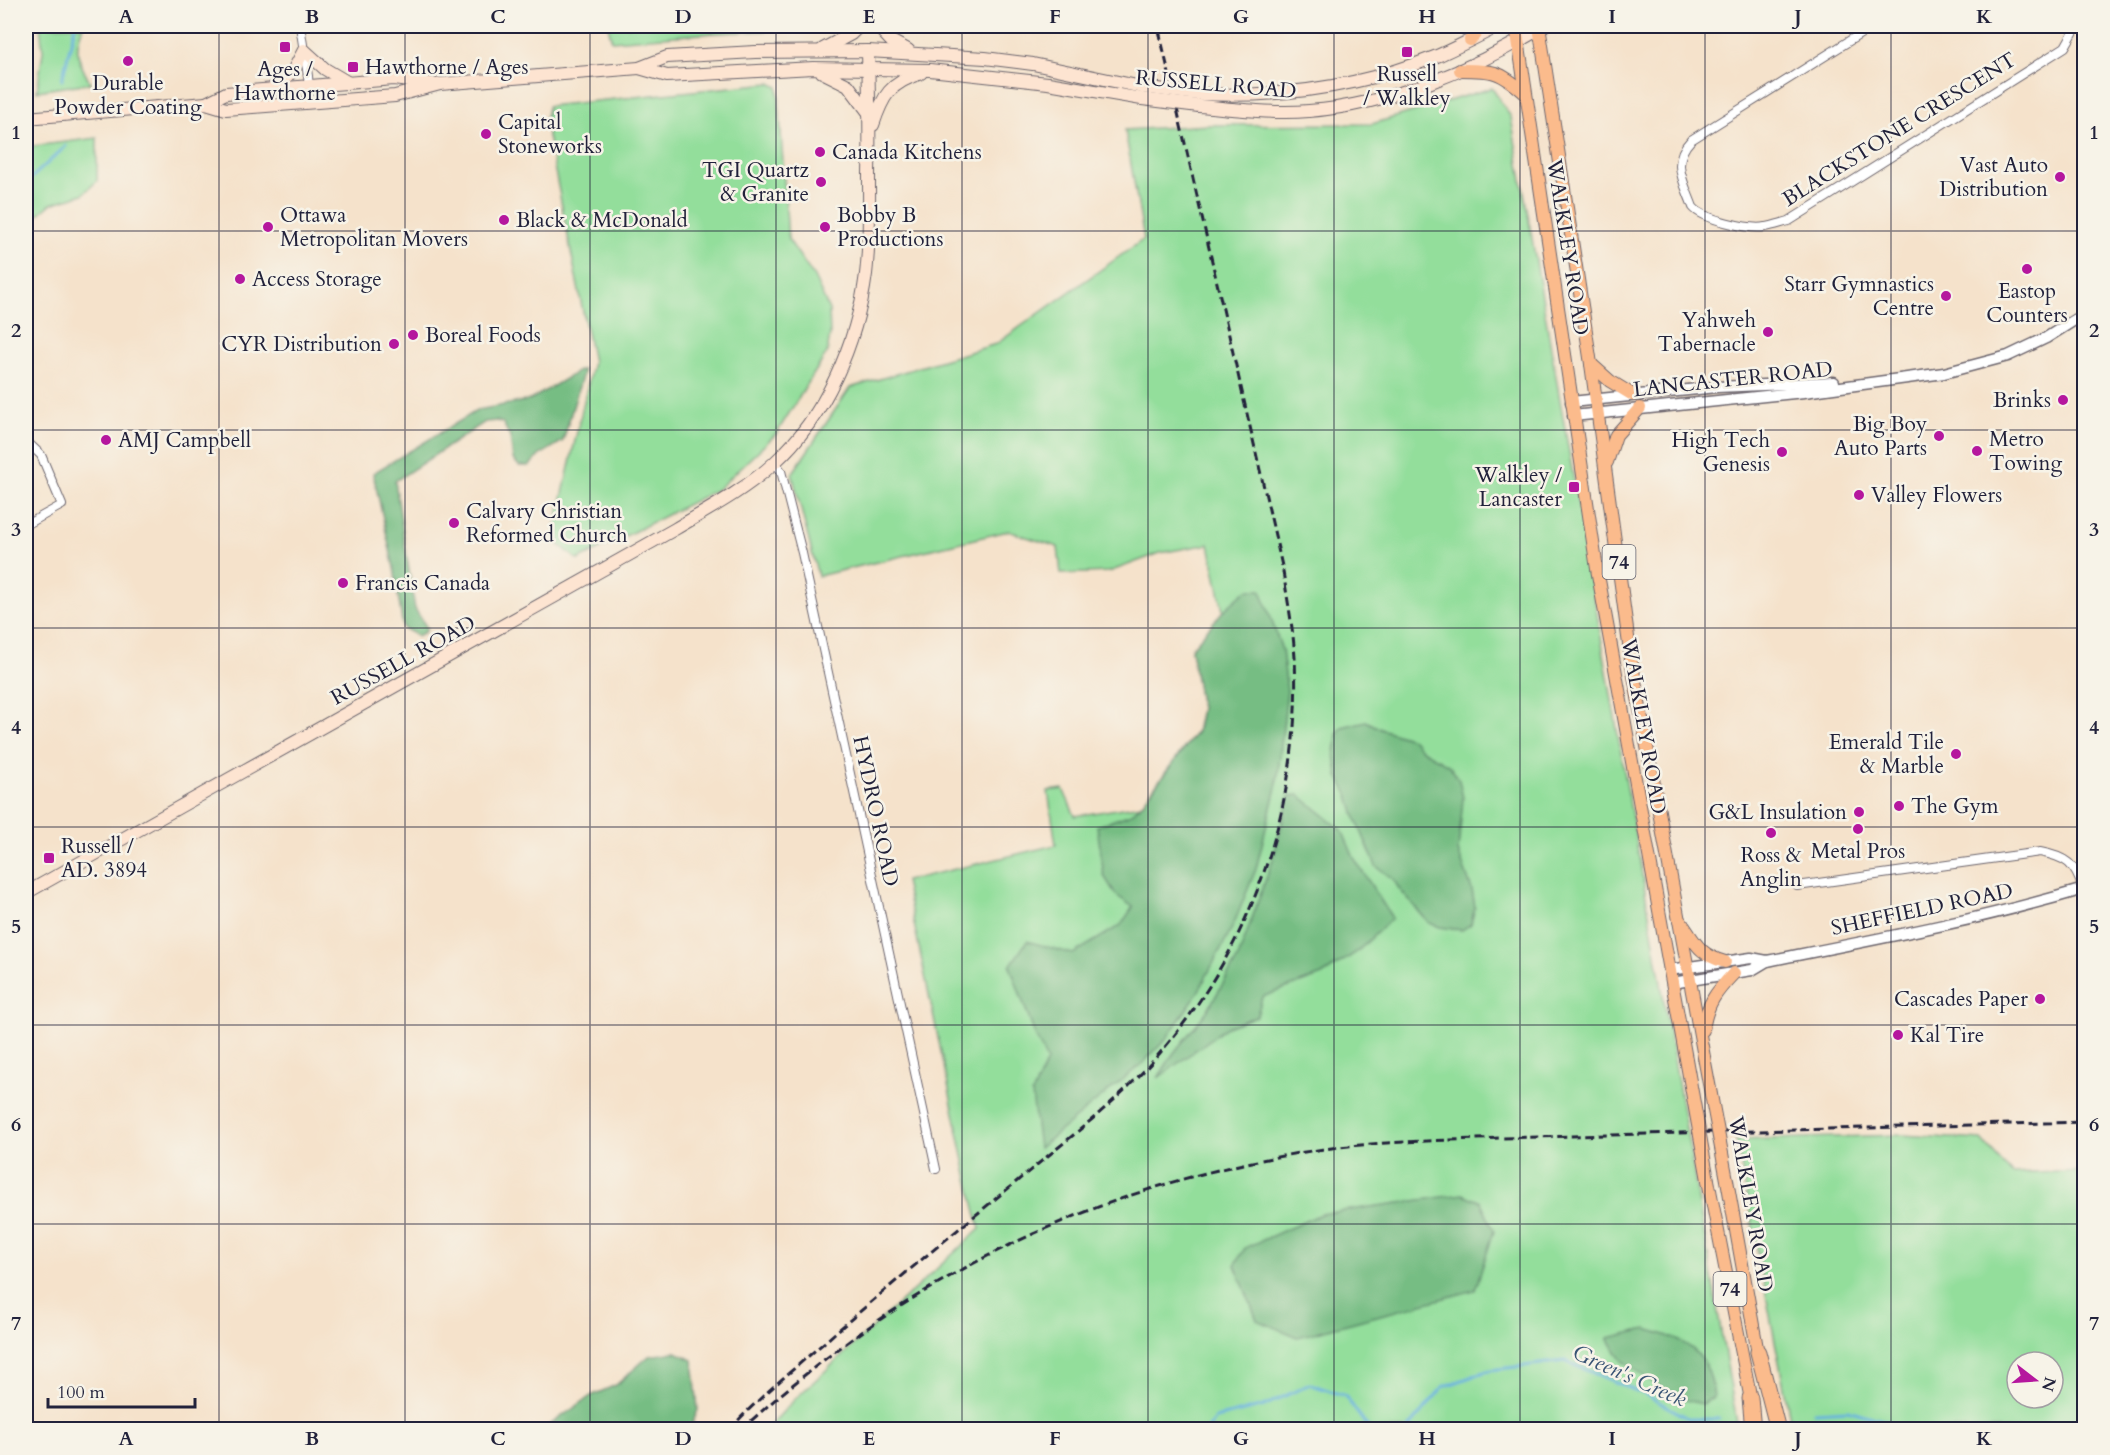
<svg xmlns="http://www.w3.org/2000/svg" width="2110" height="1455" font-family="Cardo,serif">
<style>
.green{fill:#93de9b;stroke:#5a806b;stroke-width:1.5;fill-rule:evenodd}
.forest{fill:#76bd83;stroke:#4c705f;stroke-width:1.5}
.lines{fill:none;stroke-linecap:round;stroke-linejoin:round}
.stream{stroke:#65b1de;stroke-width:3}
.minor-casing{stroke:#6c656d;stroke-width:10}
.tertiary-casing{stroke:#6c656d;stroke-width:13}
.secondary-casing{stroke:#6c656d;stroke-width:14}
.primary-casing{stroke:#6c656d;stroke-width:14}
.motorway-casing{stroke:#6c656d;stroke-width:17}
.minor{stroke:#fff;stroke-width:8}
.tertiary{stroke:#fff;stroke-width:10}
.secondary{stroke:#fde4d1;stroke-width:12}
.primary{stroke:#fbbb8c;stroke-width:12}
.motorway{stroke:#fbbb8c;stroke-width:15}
.rail{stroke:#22223b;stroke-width:3;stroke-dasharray:9 4.5;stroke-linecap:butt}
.secondary-bridge-casing{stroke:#6c656d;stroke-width:14;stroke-linecap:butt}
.primary-bridge-casing{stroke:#6c656d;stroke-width:14;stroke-linecap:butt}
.secondary-bridge{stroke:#fde4d1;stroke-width:12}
.primary-bridge{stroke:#fbbb8c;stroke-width:12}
.grid{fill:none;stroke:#22223b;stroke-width:1.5;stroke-opacity:0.55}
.poi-dot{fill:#b5179e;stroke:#f7f3e8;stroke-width:2}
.labels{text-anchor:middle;stroke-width:5;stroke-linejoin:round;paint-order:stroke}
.shield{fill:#f7f3e8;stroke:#62616f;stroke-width:1.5}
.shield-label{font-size:20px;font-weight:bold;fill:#22223b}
.poi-label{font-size:21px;fill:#22223b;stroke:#f7f3e8;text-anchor:start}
.street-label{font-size:21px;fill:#22223b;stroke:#f7f3e8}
.water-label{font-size:22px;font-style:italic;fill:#395474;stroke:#f7f3e8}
.neatline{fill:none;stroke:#22223b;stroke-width:2}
.grid-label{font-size:20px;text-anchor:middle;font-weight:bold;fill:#22223b}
</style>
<rect width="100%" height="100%" fill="#f7f3e8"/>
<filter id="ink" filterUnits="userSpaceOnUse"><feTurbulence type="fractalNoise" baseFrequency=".0167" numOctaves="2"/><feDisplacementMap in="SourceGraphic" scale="12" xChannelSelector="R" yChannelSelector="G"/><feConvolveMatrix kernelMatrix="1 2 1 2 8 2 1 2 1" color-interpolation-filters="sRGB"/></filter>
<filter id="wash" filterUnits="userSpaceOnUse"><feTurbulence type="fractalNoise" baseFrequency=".008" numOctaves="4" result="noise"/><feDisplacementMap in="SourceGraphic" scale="24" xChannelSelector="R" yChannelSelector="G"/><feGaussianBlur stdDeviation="1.35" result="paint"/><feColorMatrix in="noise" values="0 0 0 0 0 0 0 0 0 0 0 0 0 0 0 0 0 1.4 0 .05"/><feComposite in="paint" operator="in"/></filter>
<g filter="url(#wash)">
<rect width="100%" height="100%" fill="#f5e2cb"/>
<!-- green -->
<g class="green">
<path d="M40,26H83C73,51 78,60 90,83L37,91L43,51Z"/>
<path d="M608,26H788L790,30L714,33L612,41Z"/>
<path d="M770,83L778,87L788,239L814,277L829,310L830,335L827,353L776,434L718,489L578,560L557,543L556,524L593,362L545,121L548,106Z"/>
<path d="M1492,88L1511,117L1738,1429L766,1430L797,1397L980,1229L966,1170L905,881L1056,845L1048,791L1063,789L1075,816L1141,805L1196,732L1201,708L1191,649L1223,611L1209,544L1160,553L1109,572L1061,574L1058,547L1008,531L818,576L792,474L850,388L996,344L1144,239L1125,130L1210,125L1372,124Z"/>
<path d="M97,138V181L83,194L51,204L26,225V147Z"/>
<path d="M1902,1135L1982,1140L2012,1174L2084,1171V1429H1792L1736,1140ZM2017,1362H2053V1398H2017Z"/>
</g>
<!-- forest -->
<g class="forest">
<path d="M580,370H583V373L563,441L540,455L529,466H519L513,459L510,437L503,423L497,421L485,422L395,481L415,609L427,628L425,632L418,636L403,628L394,568L373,473L478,410L530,400Z"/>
<path d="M1247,590H1261L1282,650L1287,691L1277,783L1256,869L1233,926L1197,994L1166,1039L1143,1063L1039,1148L1032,1094L1047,1061L1035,1035L1010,966L1027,941L1073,954L1121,925L1133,907L1116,895L1104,876L1097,826L1131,814L1141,805L1197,732L1201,708L1191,649L1223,611Z"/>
<path d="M1366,721L1381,729L1412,739L1422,750L1450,766L1459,780L1463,798L1458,851L1472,890L1475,907L1471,924L1462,930L1440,927L1429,923L1400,890L1393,879L1376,866L1356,819L1348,794L1338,776L1335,754L1337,734L1342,727Z"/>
<path d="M1299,795L1342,830L1354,858L1392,918L1357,952L1322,975L1262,997L1257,1016L1227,1027L1158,1078L1173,1054L1207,1011L1238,958L1273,859L1289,796Z"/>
<path d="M1463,1194L1481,1202L1494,1231L1475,1290L1298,1337L1257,1320L1235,1265L1245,1248L1321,1214Z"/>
<path d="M1646,1329C1687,1341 1709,1350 1714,1397L1702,1404L1674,1397L1621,1360L1608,1338Z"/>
<path d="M676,1352L693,1360L698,1410L690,1429H544L591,1396L616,1385L649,1356Z"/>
</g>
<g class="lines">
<!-- stream -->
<g class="stream">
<path d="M62,80L75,26"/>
<path d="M26,183L66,146"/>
<path d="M1814,1412L1848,1410L1889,1422L1902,1430"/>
<path d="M1208,1430L1215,1418L1264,1406L1310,1384L1345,1396L1370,1430"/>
<path d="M1407,1430L1443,1387L1490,1370L1565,1361L1642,1393L1690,1419H1719"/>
</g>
</g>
</g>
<g filter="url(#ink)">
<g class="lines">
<!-- minor casing -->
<g class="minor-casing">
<g id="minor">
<path d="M300,26L308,76L310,103"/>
<path d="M1873,26L1691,140C1670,162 1684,182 1693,207C1702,219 1751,230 1765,227C1773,226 1781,223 1789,221L2065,47L2077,26"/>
<path d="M26,441L41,455L62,505L26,525"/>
<path d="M775,462L781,471L802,553L936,1169"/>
<path d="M1797,886L2040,852C2067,857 2075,864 2083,889"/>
</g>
</g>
<!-- tertiary casing -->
<g class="tertiary-casing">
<g id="tertiary">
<path d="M1571,402L1717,387L1834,382"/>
<path d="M1573,416L1804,392L1944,373L2008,356L2046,338L2084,314"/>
<path d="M1669,970L1751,958L1767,961"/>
<path d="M1672,983L1752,970L1767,961C1873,940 1980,920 2084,889"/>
</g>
</g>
<!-- secondary casing -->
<g class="secondary-casing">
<g id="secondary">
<path d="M877,26L891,41L908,50"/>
<path d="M823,49L851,34L859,26"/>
<path d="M639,68L667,76L813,68L930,70L1048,83L1142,99"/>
<path d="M822,72L848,85L869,113"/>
<path d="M273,88L293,71L304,50L325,69L347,82"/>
<path d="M1198,94C1280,98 1361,87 1437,56C1458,47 1478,36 1499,26"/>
<path d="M206,103L226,93L394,79L433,84"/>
<path d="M1199,106C1236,109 1273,114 1309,111C1390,105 1476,68 1544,26"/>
<path d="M26,118L206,103L226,109L395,96L440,84L639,68L667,57L755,52L868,51L985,58L1033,64L1142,87"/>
<path d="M873,125C883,95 890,83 921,73"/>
<path d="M26,893L675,529C709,509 745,490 774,463C826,416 857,343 866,274C870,241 869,208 869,174C870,133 869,92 868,51"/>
</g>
</g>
<!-- primary casing -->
<g class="primary-casing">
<g id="primary">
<path d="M1516,26L1597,569L1686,1059"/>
<path d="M1539,26L1591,364L1631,659L1704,1057"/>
<path d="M1470,40L1482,26"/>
<path d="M1460,70C1494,70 1500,71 1525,93"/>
<path d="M1591,364L1610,381L1633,395"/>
<path d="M1607,462L1616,435L1640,408"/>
<path d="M1681,922C1696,943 1698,954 1725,962"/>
<path d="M1703,1030C1707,1003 1716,992 1734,973"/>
<path d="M1708,1180L1752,1405"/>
<path d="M1727,1180L1759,1359"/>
</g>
</g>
<!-- motorway casing -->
<g class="motorway-casing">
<g id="motorway">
<path d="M1758,1352L1778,1430"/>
<path d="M1750,1398L1753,1430"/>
</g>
</g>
<!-- minor -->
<use href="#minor" class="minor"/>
<!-- tertiary -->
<use href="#tertiary" class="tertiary"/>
<!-- secondary -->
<use href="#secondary" class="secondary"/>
<!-- primary -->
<use href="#primary" class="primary"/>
<!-- motorway -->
<use href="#motorway" class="motorway"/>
<!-- rail -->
<g class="rail">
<path d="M729,1430C761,1395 799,1365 835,1333C894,1282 955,1232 1016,1182C1057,1148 1099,1116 1137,1078C1246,966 1302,814 1295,658C1293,627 1287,596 1282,566L1158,26"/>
<path d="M741,1430C906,1277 1101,1182 1324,1149C1382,1141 1442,1141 1500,1138L2084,1122"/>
</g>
<!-- secondary-bridge casing -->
<g class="secondary-bridge-casing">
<g id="secondary-bridge">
<path d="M1142,87L1198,94"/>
<path d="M1142,99L1199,106"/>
</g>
</g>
<!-- primary-bridge casing -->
<g class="primary-bridge-casing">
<g id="primary-bridge">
<path d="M1704,1057L1727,1180"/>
<path d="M1686,1059L1708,1180"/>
</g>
</g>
<!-- secondary-bridge -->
<use href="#secondary-bridge" class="secondary-bridge"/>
<!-- primary-bridge -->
<use href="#primary-bridge" class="primary-bridge"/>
</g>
</g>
<!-- grid -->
<path class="grid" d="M219,26V1430M405,26V1430M590,26V1430M776,26V1430M962,26V1430M1148,26V1430M1334,26V1430M1520,26V1430M1705,26V1430M1891,26V1430M26,231H2084M26,430H2084M26,628H2084M26,827H2084M26,1025H2084M26,1224H2084"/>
<!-- markers -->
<g class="poi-dot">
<rect x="279" y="41" width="12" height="12" rx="3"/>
<rect x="1401" y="46" width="12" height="12" rx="3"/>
<circle cx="128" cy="61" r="6"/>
<rect x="347" y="61" width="12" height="12" rx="3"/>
<circle cx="486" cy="134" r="6"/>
<circle cx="820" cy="152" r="6"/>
<circle cx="2060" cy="177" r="6"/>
<circle cx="821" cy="182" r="6"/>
<circle cx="504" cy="220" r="6"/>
<circle cx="268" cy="227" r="6"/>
<circle cx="825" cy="227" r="6"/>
<circle cx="2027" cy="269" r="6"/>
<circle cx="240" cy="279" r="6"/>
<circle cx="1946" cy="296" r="6"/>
<circle cx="1768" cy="332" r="6"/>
<circle cx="413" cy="335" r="6"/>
<circle cx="394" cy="344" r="6"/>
<circle cx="2063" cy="400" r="6"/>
<circle cx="1939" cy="436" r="6"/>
<circle cx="106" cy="440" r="6"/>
<circle cx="1977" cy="451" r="6"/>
<circle cx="1782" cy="452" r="6"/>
<rect x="1568" y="481" width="12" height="12" rx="3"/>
<circle cx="1859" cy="495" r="6"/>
<circle cx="454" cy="523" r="6"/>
<circle cx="343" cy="583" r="6"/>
<circle cx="1956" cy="754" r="6"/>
<circle cx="1899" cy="806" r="6"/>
<circle cx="1859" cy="812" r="6"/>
<circle cx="1858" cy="829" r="6"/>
<circle cx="1771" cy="833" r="6"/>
<rect x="43" y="852" width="12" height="12" rx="3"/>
<circle cx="2040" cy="999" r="6"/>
<circle cx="1898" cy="1035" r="6"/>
</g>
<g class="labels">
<!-- shield labels -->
<g class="shield">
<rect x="1602.5" y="545" width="33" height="34" rx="4.5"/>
<rect x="1713.5" y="1272" width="33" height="34" rx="4.5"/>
</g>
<g class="shield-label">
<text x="1619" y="569">74</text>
<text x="1730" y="1296">74</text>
</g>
<!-- poi labels -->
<g class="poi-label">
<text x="365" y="74">Hawthorne / Ages</text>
<text x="285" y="76" text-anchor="middle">Ages /<tspan x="285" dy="24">Hawthorne</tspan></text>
<text x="1407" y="81" text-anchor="middle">Russell<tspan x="1407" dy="24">/ Walkley</tspan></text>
<text x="128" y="90" text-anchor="middle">Durable<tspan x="128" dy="24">Powder Coating</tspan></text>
<text x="498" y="129">Capital<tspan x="498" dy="24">Stoneworks</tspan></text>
<text x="832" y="159">Canada Kitchens</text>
<text x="2048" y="172" text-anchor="end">Vast Auto<tspan x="2048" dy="24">Distribution</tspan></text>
<text x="809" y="177" text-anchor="end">TGI Quartz<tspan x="809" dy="24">&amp; Granite</tspan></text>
<text x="280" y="222">Ottawa<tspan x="280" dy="24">Metropolitan Movers</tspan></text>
<text x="837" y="222">Bobby B<tspan x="837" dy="24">Productions</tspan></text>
<text x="516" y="227">Black &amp; McDonald</text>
<text x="252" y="286">Access Storage</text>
<text x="1934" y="291" text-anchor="end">Starr Gymnastics<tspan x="1934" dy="24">Centre</tspan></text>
<text x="2027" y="298" text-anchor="middle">Eastop<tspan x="2027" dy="24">Counters</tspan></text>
<text x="1756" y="327" text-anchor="end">Yahweh<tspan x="1756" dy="24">Tabernacle</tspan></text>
<text x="425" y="342">Boreal Foods</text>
<text x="382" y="351" text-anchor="end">CYR Distribution</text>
<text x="2051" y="407" text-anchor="end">Brinks</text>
<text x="1927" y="431" text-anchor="end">Big Boy<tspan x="1927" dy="24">Auto Parts</tspan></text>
<text x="1989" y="446">Metro<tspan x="1989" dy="24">Towing</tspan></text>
<text x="118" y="447">AMJ Campbell</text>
<text x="1770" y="447" text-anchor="end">High Tech<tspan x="1770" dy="24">Genesis</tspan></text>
<text x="1562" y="482" text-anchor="end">Walkley /<tspan x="1562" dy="24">Lancaster</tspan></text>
<text x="1871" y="502">Valley Flowers</text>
<text x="466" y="518">Calvary Christian<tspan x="466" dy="24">Reformed Church</tspan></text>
<text x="355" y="590">Francis Canada</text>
<text x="1944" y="749" text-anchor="end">Emerald Tile<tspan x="1944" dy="24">&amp; Marble</tspan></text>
<text x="1911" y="813">The Gym</text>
<text x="1847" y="819" text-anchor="end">G&amp;L Insulation</text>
<text x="61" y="853">Russell /<tspan x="61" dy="24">AD. 3894</tspan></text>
<text x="1858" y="858" text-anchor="middle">Metal Pros</text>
<text x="1771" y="862" text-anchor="middle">Ross &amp;<tspan x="1771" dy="24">Anglin</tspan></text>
<text x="2028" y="1006" text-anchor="end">Cascades Paper</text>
<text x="1910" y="1042">Kal Tire</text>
</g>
<!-- street labels -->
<g class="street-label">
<text transform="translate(1216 84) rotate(5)" y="7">RUSSELL ROAD</text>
<text transform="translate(1899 129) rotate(-32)" y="7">BLACKSTONE CRESCENT</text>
<text transform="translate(1568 247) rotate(81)" y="7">WALKLEY ROAD</text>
<text transform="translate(1733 379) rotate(-6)" y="7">LANCASTER ROAD</text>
<text transform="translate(403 660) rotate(-29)" y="7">RUSSELL ROAD</text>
<text transform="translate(1644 726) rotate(80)" y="7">WALKLEY ROAD</text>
<text transform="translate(876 811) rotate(78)" y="7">HYDRO ROAD</text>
<text transform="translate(1922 909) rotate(-12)" y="7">SHEFFIELD ROAD</text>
<text transform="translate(1751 1204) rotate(80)" y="7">WALKLEY ROAD</text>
</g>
<!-- water labels -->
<g class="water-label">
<text transform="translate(1630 1375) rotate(24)" y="8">Green's Creek</text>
</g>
</g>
<!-- margin -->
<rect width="2110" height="1455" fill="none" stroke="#f7f3e8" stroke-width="66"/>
<!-- north arrow -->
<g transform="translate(2035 1380) rotate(107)"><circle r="28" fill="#f7f3e8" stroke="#a29fa3" stroke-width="1.5"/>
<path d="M0-4.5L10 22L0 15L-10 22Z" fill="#b5179e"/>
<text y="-9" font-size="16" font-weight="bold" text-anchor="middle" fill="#22223b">N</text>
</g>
<!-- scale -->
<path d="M48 1398v9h147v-9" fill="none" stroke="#22223b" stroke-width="3"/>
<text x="57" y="1398" font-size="18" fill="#22223b" stroke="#f7f3e8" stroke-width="4.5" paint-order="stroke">100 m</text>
<rect x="33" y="33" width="2044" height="1389" class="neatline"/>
<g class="grid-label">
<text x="126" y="23">A</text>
<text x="312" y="23">B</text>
<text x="498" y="23">C</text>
<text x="683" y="23">D</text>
<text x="869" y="23">E</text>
<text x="1055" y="23">F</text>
<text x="1241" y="23">G</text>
<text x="1427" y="23">H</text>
<text x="1612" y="23">I</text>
<text x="1798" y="23">J</text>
<text x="1984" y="23">K</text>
<text x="16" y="139">1</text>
<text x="2094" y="139">1</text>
<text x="16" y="337">2</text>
<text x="2094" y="337">2</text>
<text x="16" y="536">3</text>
<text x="2094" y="536">3</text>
<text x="16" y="734">4</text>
<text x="2094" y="734">4</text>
<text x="16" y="933">5</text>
<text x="2094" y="933">5</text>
<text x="16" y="1131">6</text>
<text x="2094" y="1131">6</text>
<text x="16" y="1330">7</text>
<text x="2094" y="1330">7</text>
<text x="126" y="1445">A</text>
<text x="312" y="1445">B</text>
<text x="498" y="1445">C</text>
<text x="683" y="1445">D</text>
<text x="869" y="1445">E</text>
<text x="1055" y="1445">F</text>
<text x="1241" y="1445">G</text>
<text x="1427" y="1445">H</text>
<text x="1612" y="1445">I</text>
<text x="1798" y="1445">J</text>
<text x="1984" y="1445">K</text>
</g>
</svg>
